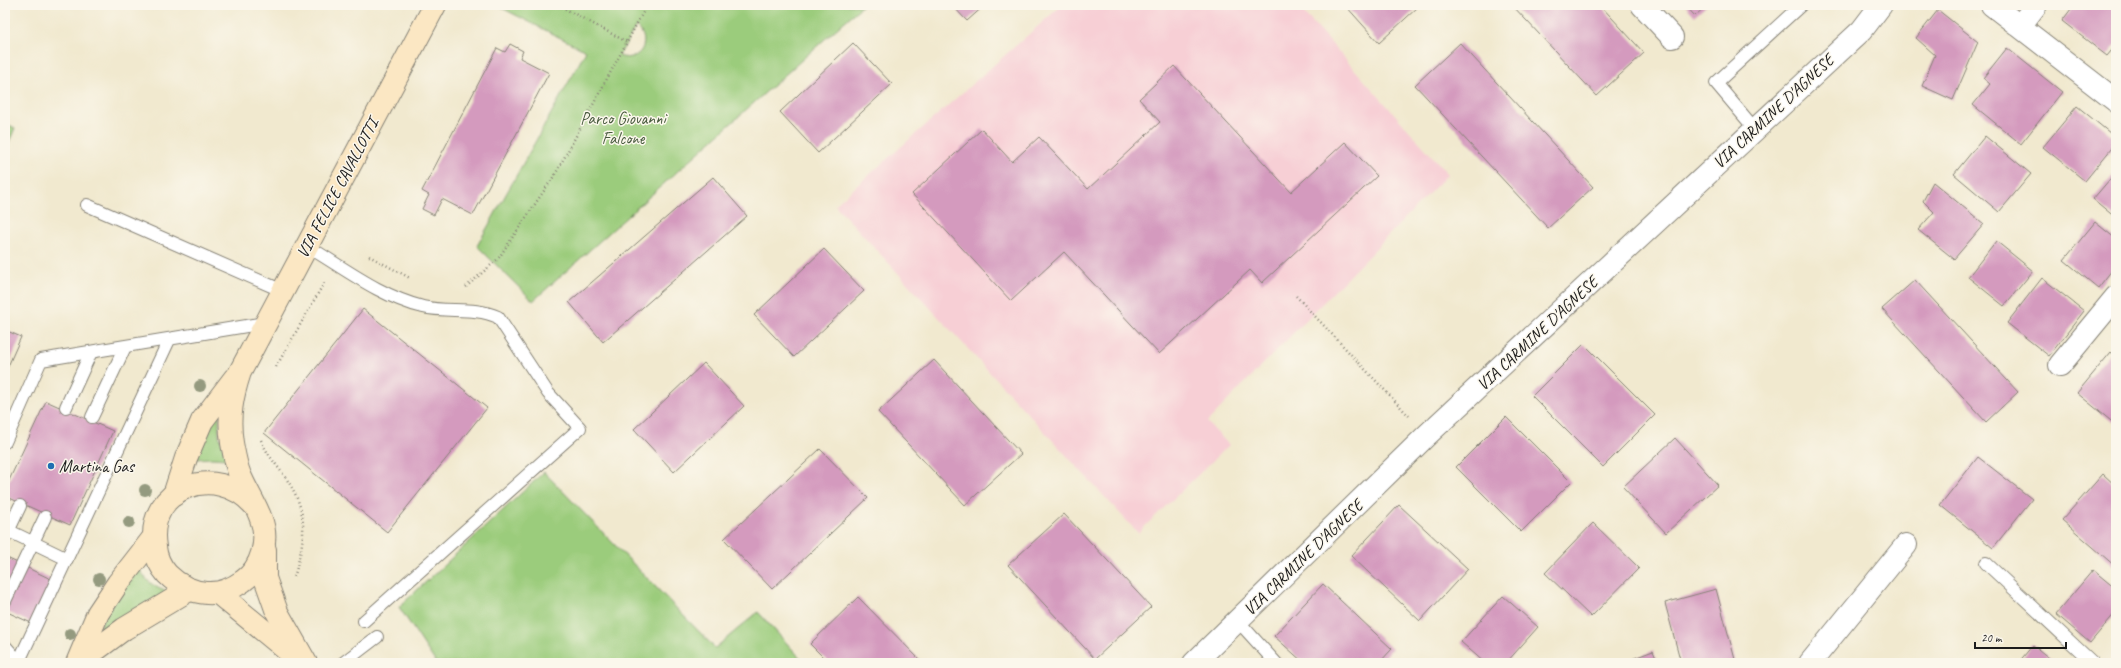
<svg xmlns="http://www.w3.org/2000/svg" width="2121" height="668" font-family="Caveat,sans-serif">
<style>
.built{fill:#f7cfd5}
.green{fill:#9bcc7c;stroke:#5c744c;fill-rule:evenodd}
.building{fill:#d49abe}
.lines{fill:none;stroke-linecap:round;stroke-linejoin:round}
.lane-casing{stroke:#868276;stroke-width:14}
.street-casing{stroke:#868276;stroke-width:24}
.secondary-casing{stroke:#868276;stroke-width:24}
.path{stroke:#868276;stroke-width:2.5;stroke-dasharray:1 3;stroke-linecap:butt}
.lane{stroke:#fff;stroke-width:12}
.street{stroke:#fff;stroke-width:22}
.secondary{stroke:#fbe7c3;stroke-width:22}
.tree{fill:#949a7f}
.poi-dot{fill:#1f6fb2;stroke:#fbf7ec;stroke-width:1.5}
.labels{text-anchor:middle;stroke-width:3;stroke-linejoin:round;paint-order:stroke}
.street-label{font-size:17px;fill:#1c1c1c;stroke:#fbf7ec}
.park-label{font-size:17px;fill:#485a3e;stroke:#fbf7ec}
.poi-label{font-size:17px;fill:#1c1c1c;stroke:#fbf7ec;text-anchor:start}
</style>
<rect width="100%" height="100%" fill="#fbf7ec"/>
<filter id="ink" filterUnits="userSpaceOnUse"><feTurbulence type="fractalNoise" baseFrequency=".025" numOctaves="2"/><feDisplacementMap in="SourceGraphic" scale="8" xChannelSelector="R" yChannelSelector="G"/><feConvolveMatrix kernelMatrix="1 2 1 2 8 2 1 2 1" color-interpolation-filters="sRGB"/></filter>
<filter id="wash" filterUnits="userSpaceOnUse"><feTurbulence type="fractalNoise" baseFrequency=".012" numOctaves="4" result="noise"/><feDisplacementMap in="SourceGraphic" scale="16" xChannelSelector="R" yChannelSelector="G"/><feGaussianBlur stdDeviation="0.9" result="paint"/><feColorMatrix in="noise" values="0 0 0 0 0 0 0 0 0 0 0 0 0 0 0 0 0 1.4 0 .05"/><feComposite in="paint" operator="in"/></filter>
<g filter="url(#wash)">
<rect width="100%" height="100%" fill="#f1e9cf"/>
<!-- built -->
<path class="built" d="M1062,5H1297L1448,174L1207,422L1229,445L1138,533L835,205Z"/>
<!-- green -->
<g class="green">
<path d="M498,5H863L533,301L477,246L586,51L498,6ZM636,26C653,40 640,64 619,56Z"/>
<path d="M5,123L15,128L5,151Z"/>
<path d="M219,409V435L227,459L212,458L195,459Z"/>
<path d="M544,472L715,648L758,612L805,663H436L399,607Z"/>
<path d="M137,565C145,581 155,589 172,593L98,638L102,620Z"/>
</g>
<g id="blocks">
<!-- building -->
<g class="building">
<path d="M952,5H985L967,21Z"/>
<path d="M1345,5H1416L1418,7L1379,43Z"/>
<path d="M1512,5H1600L1644,53L1597,96Z"/>
<path d="M1685,5H1707L1695,16Z"/>
<path d="M2074,5H2116V45L2107,56L2062,21Z"/>
<path d="M1938,10L1978,42L1953,100L1922,86L1935,55L1916,38Z"/>
<path d="M853,43L892,84L818,153L780,112Z"/>
<path d="M1460,43L1593,187L1548,228L1415,85Z"/>
<path d="M510,44L523,51L520,58L549,73L473,215L442,199L434,215L422,209L429,195L422,191L497,48L505,52Z"/>
<path d="M2007,48L2062,92L2021,144L1973,105L1990,84L1983,78Z"/>
<path d="M1174,66L1291,192L1345,142L1377,176L1262,283L1250,270L1159,354L1064,252L1011,301L912,194L982,129L1012,162L1039,137L1088,189L1160,122L1139,99Z"/>
<path d="M2077,106L2116,138V143L2085,181L2043,147Z"/>
<path d="M1985,136L2031,174L1999,212L1954,174Z"/>
<path d="M2116,172V218L2093,199Z"/>
<path d="M713,177L747,216L603,342L569,302Z"/>
<path d="M1933,182L1984,224L1954,259L1918,230L1934,212L1923,201Z"/>
<path d="M2095,222L2116,239V265L2098,288L2064,260Z"/>
<path d="M1996,241L2033,271L2004,306L1968,277Z"/>
<path d="M824,249L864,291L794,357L754,315Z"/>
<path d="M2042,278L2084,311L2049,356L2007,323Z"/>
<path d="M1915,280L2018,392L1986,422L1882,309Z"/>
<path d="M363,309L487,408L387,532L264,433Z"/>
<path d="M5,330L21,337L5,373Z"/>
<path d="M1584,344L1655,415L1603,467L1532,396Z"/>
<path d="M2111,352L2116,357V425L2077,393Z"/>
<path d="M934,360L1021,454L965,505L878,412Z"/>
<path d="M704,363L744,406L674,472L634,429Z"/>
<path d="M46,401L113,431L70,525L5,496V489Z"/>
<path d="M1506,417L1571,482L1521,532L1456,467Z"/>
<path d="M1675,438L1718,485L1666,533L1623,487Z"/>
<path d="M820,449L868,498L772,589L724,539Z"/>
<path d="M1978,457L2032,499L1993,548L1940,505Z"/>
<path d="M2103,474L2116,486V567L2062,520Z"/>
<path d="M1399,505L1468,569L1420,621L1351,556Z"/>
<path d="M1064,514L1151,607L1095,659L1008,565Z"/>
<path d="M1593,523L1639,568L1591,617L1545,573Z"/>
<path d="M5,557L61,584L40,627L5,611Z"/>
<path d="M2093,570L2116,589V612L2090,643L2056,614Z"/>
<path d="M1323,584L1392,649L1379,663H1304L1274,636Z"/>
<path d="M1716,589L1736,663H1681L1665,603Z"/>
<path d="M1503,596L1538,627L1506,663H1485L1461,642Z"/>
<path d="M858,597L923,663H829L810,644Z"/>
<path d="M2033,645L2055,663H2018Z"/>
<path d="M1653,651L1658,663H1621Z"/>
</g>
</g>
</g>
<g filter="url(#ink)">
<use href="#blocks" fill-opacity="0" stroke="#868276" stroke-width="1"/>
<g class="lines">
<!-- lane casing -->
<g class="lane-casing">
<g id="lane">
<path d="M1754,128L1716,83L1801,5"/>
<path d="M87,205L283,291"/>
<path d="M307,246C344,268 381,297 423,307C447,313 474,306 498,317L548,393L580,428L364,621"/>
<path d="M66,407L91,352"/>
<path d="M92,417L125,347"/>
<path d="M5,442L41,360L265,323"/>
<path d="M5,529L67,559"/>
<path d="M5,538L20,506"/>
<path d="M1986,563L2093,663"/>
<path d="M5,601L45,517"/>
<path d="M1238,621L1276,663"/>
<path d="M5,646L20,663"/>
<path d="M19,661L169,340"/>
<path d="M343,663L377,637"/>
</g>
</g>
<!-- street casing -->
<g class="street-casing">
<g id="street">
<path d="M1642,5L1672,37"/>
<path d="M1992,5L2116,101"/>
<path d="M2020,26L2036,5"/>
<path d="M2060,365L2116,297"/>
<path d="M1194,663L1427,435L1862,30L1881,5"/>
<path d="M1810,663L1906,545"/>
</g>
</g>
<!-- secondary casing -->
<g class="secondary-casing">
<g id="secondary">
<path d="M174,495L186,458L202,421L234,379"/>
<path d="M254,505C216,462 145,487 155,547C156,557 160,566 167,574C178,585 191,592 207,593C220,594 232,589 243,581C262,568 269,540 261,519C256,504 246,490 240,475C236,466 234,453 232,443C228,417 232,396 240,372L435,5"/>
<path d="M265,550V578L277,612L306,663"/>
<path d="M218,593L299,660"/>
<path d="M77,663L98,613L118,583L153,538"/>
<path d="M78,663L124,629L189,590"/>
</g>
</g>
<!-- path -->
<g class="path">
<path d="M558,5L627,42"/>
<path d="M369,256L410,278"/>
<path d="M466,287L498,259L556,173L647,5"/>
<path d="M1296,296L1409,416"/>
<path d="M276,367L324,283"/>
<path d="M261,440C268,456 276,464 286,478C310,514 305,539 294,578"/>
</g>
<!-- lane -->
<use href="#lane" class="lane"/>
<!-- street -->
<use href="#street" class="street"/>
<!-- secondary -->
<use href="#secondary" class="secondary"/>
</g>
<!-- trees -->
<g class="tree">
<circle cx="200" cy="386" r="6"/>
<circle cx="145" cy="490" r="6"/>
<circle cx="129" cy="522" r="6"/>
<circle cx="99" cy="579" r="6"/>
<circle cx="70" cy="634" r="6"/>
</g>
</g>
<!-- markers -->
<circle class="poi-dot" cx="51" cy="466" r="4"/>
<g class="labels">
<!-- street labels -->
<g class="street-label">
<text transform="translate(1773 111) rotate(-43)" y="6">VIA CARMINE D'AGNESE</text>
<text transform="translate(337 188) rotate(-62)" y="6">VIA FELICE CAVALLOTTI</text>
<text transform="translate(1537 333) rotate(-43)" y="6">VIA CARMINE D'AGNESE</text>
<text transform="translate(1303 557) rotate(-44)" y="6">VIA CARMINE D'AGNESE</text>
</g>
<!-- park labels -->
<g class="park-label">
<text x="623" y="124">Parco Giovanni<tspan x="623" dy="20">Falcone</tspan></text>
</g>
<!-- poi labels -->
<g class="poi-label">
<text x="59" y="472">Martina Gas</text>
</g>
</g>
<!-- margin -->
<rect width="2121" height="668" fill="none" stroke="#fbf7ec" stroke-width="20"/>
<!-- scale -->
<path d="M1975 642v6h91v-6" fill="none" stroke="#1c1c1c" stroke-width="2"/>
<text x="1981" y="642" font-size="12" fill="#1c1c1c" stroke="#fbf7ec" stroke-width="3" paint-order="stroke">20 m</text>
</svg>
